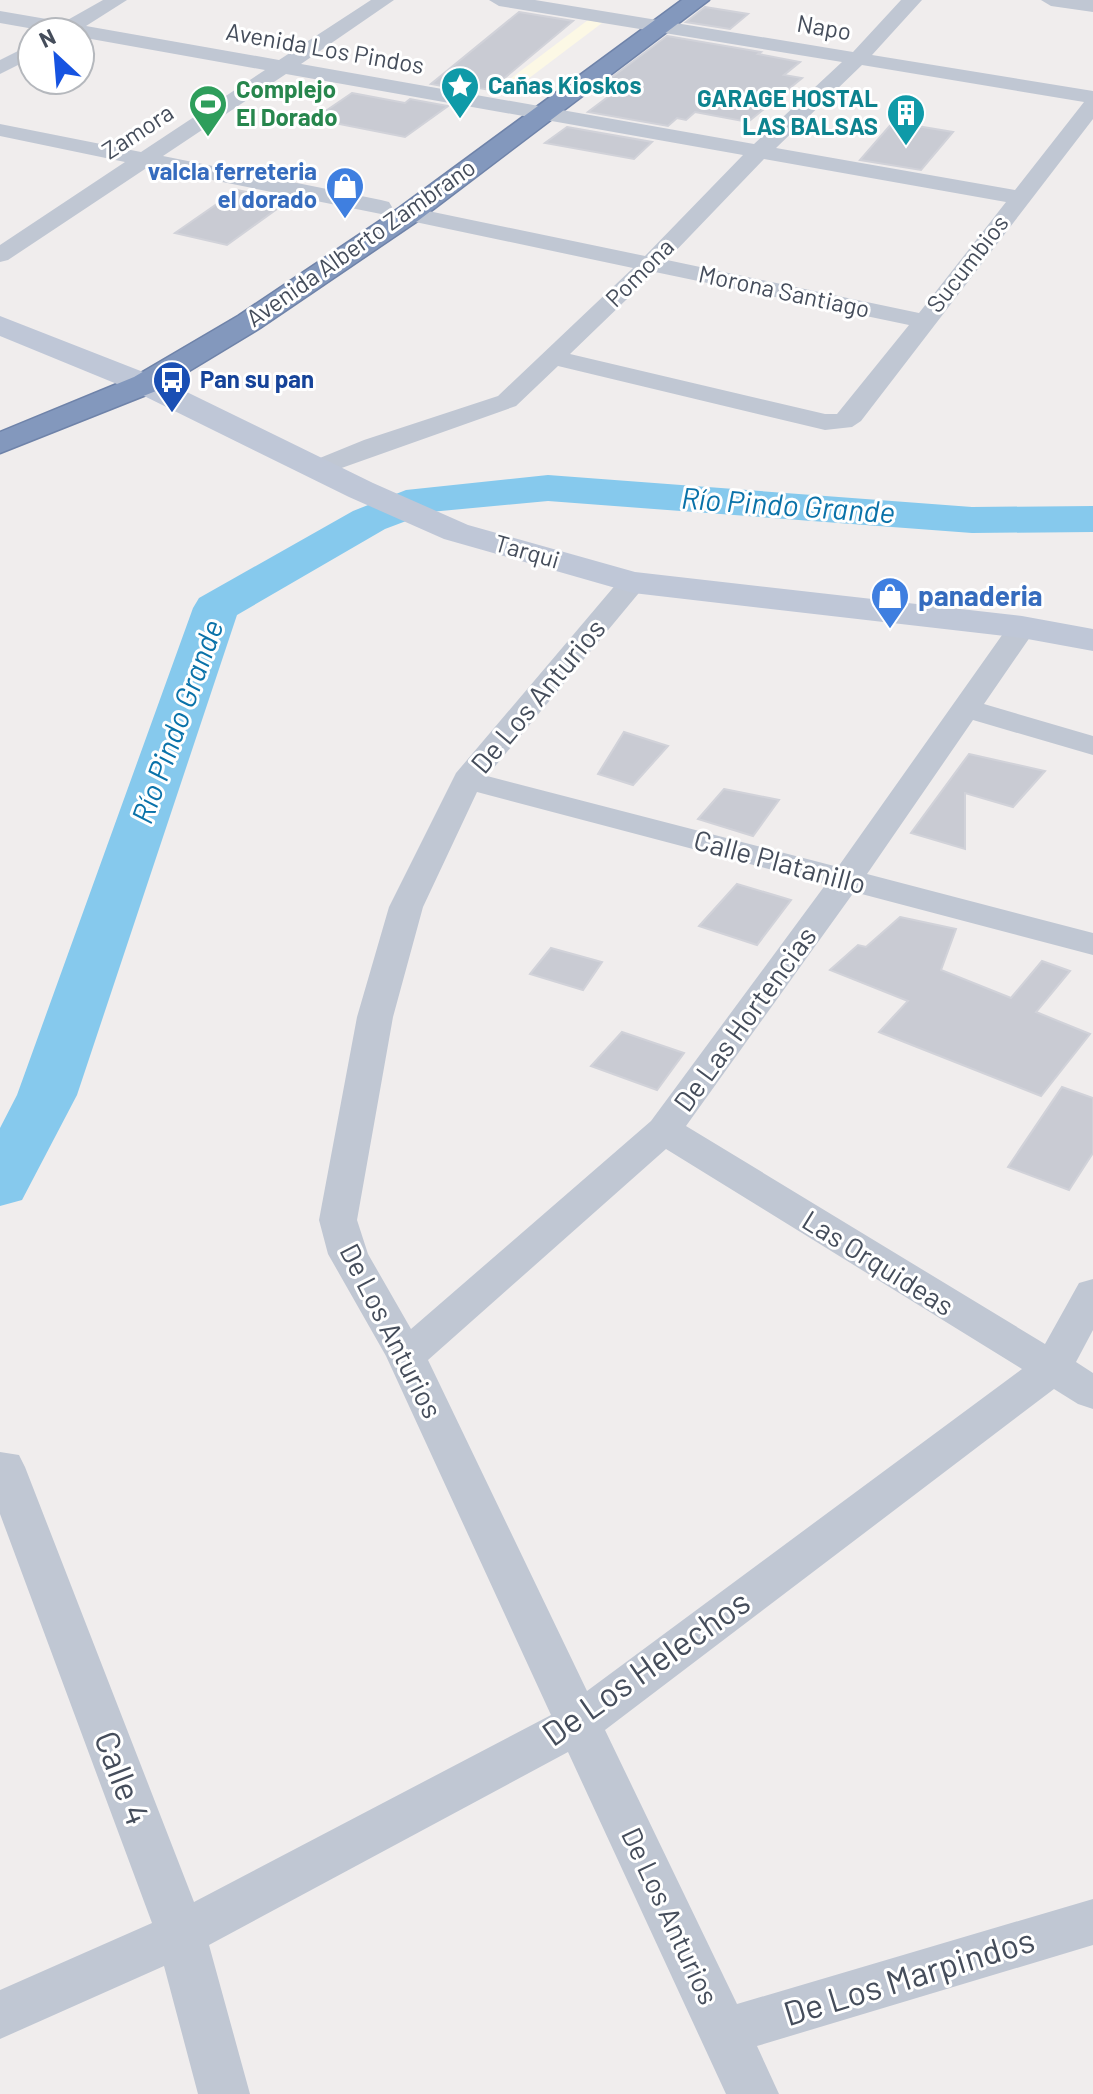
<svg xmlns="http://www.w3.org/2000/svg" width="1093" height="2094" font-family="Barlow,sans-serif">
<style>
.commercial{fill:#fcf8e5}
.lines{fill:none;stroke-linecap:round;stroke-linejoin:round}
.river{fill:#86c9ed;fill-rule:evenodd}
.building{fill:#c9cbd3;stroke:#d1d2d9;stroke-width:2}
.highway-casing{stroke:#6f83a9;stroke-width:3}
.street{fill:#c0c7d3;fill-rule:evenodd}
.secondary{fill:#bfc7d7;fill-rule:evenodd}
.highway{fill:#8398bd;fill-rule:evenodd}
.labels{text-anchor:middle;stroke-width:6;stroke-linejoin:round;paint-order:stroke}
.far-street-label{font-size:24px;fill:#454d5b;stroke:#fff}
.far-culture-label{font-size:24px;font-weight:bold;fill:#0d838f;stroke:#fff;text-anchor:start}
.far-leisure-label{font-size:24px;font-weight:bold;fill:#27864d;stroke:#fff;text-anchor:start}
.far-shop-label{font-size:24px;font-weight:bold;fill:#366cbe;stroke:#fff;text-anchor:end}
.far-transit-label{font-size:24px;font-weight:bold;fill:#164399;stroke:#fff;text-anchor:start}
.shop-label{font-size:28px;font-weight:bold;fill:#366cbe;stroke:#fff;text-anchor:start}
.street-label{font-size:28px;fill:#454d5b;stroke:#fff}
.water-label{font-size:30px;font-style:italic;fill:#0a72a9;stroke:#fff}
.near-street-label{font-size:34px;fill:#454d5b;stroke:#fff}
</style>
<rect width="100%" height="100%" fill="#f0eded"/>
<!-- commercial -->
<path class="commercial" d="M588,20L602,23L508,94L494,91Z"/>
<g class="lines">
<!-- river -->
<path class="river" d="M548,475L972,507L1093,506V532L972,533L548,501L430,512L385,529L237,615L77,1095L22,1200L0,1206V1128L17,1095L193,608L199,598L353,511L406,490Z"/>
</g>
<!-- building -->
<g class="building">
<path d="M705,7L748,14L730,29L686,22Z"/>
<path d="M519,12L573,21L490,90L473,87L469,91L431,84Z"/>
<path d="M667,36L761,52L758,54L800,62L784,75L802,78L748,122L695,112L686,120L677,118L668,126L588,112L617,90L599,87Z"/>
<path d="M352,93L405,103L410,99L448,106L405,137L314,119Z"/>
<path d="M893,122L953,132L921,170L860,160Z"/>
<path d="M567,127L652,142L634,159L545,143Z"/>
<path d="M237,190L288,201L227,245L175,233Z"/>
<path d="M624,732L668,746L633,785L598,774Z"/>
<path d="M969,754L1045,771L1013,807L965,793V849L911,833Z"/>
<path d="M724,789L779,800L753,836L698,819Z"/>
<path d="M737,884L791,900L757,945L699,926Z"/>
<path d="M900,917L956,929L941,970L1011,998L1042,961L1070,971L1036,1012L1090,1034L1041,1096L879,1032L908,1001L830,970L858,945L866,947Z"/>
<path d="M551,948L602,962L583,990L530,974Z"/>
<path d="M622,1032L684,1053L657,1090L591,1066Z"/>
<path d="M1062,1087L1093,1098V1153L1069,1190L1008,1167Z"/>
</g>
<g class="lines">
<!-- highway casing -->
<g class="highway-casing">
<path id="highway" d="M682,0H709L419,220L260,328L156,391L0,453V432L134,377L238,316L399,208Z"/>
</g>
<!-- street -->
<g class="street">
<path d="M103,0H127L86,26L279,60L371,0H394L301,64L754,144L842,62L499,6L489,0H535L853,52L901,0H922L872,55L1093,91V119L861,421L852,427L825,430L558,366L516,406L319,476L310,474L306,468L310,462L364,440L498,396L633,268L401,219L398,214L401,209L409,207L645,256L743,155L286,74L163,156L381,200L389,202L392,207L389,212L381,214L148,167L8,260L0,262V245L125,162L0,136V124L141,152L265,70L80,37V32H51L0,23V11L64,22ZM862,65L1084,102L1015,190L776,148ZM764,159L1006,202L919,313L667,260ZM655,272L909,325L837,414H825L570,354Z"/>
<path d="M1041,0H1093V12L1051,6Z"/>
<path d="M32,44V58L0,74V60Z"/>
<path d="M633,573L643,576L647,582L643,588L487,776L838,867L1012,621L1022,618L1032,621L1037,627L984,704L1093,736V755L973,720L867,874L1093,933V955L854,892L686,1126L1045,1344L1079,1283L1093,1279V1330L1076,1362L1093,1373V1409L1078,1404L1054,1389L605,1730L737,2004L1093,1899V1945L757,2046L779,2094H726L568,1752L209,1945L250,2094H198L164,1966L0,2039V1990L152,1923L0,1514V1452L19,1455L25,1467L194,1902L551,1715L386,1356L328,1254L319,1220L357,1017L389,907L456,773L623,576ZM477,792L826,884L651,1121L411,1329L368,1254L357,1220L393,1017L423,907ZM666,1149L1022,1369L587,1691L428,1360Z"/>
</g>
<!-- secondary -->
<path class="secondary" d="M0,316L156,377L373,483L468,525L635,572L1022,616L1093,629V651L1022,638L633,593L444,539L349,497L134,391L0,336Z"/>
<!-- highway -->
<use href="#highway" class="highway"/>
</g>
<!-- icons -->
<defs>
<g id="sight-pin" transform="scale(2)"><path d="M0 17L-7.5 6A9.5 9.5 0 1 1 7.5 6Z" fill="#0f9aa8" stroke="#fff"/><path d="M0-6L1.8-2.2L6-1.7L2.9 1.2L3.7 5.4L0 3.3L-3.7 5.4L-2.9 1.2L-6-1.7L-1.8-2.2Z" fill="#fff"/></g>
<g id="stadium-pin" transform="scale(2)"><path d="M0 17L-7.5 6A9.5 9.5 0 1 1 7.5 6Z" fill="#2e9e5b" stroke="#fff"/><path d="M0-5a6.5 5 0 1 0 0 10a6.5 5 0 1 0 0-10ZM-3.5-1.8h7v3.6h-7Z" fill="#fff"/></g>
<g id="building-pin" transform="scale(2)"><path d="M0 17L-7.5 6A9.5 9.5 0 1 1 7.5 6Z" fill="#0f9aa8" stroke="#fff"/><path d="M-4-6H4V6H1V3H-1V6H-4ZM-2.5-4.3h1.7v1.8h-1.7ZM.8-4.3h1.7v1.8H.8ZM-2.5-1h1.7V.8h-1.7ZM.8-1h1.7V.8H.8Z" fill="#fff"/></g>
<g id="shop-pin" transform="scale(2)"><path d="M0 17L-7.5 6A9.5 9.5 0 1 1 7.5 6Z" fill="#3f7fe0" stroke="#fff"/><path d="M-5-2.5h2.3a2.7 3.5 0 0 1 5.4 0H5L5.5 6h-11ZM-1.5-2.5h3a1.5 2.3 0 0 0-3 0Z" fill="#fff"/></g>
<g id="bus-pin" transform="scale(2)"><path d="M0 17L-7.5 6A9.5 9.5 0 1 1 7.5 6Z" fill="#1a4fb4" stroke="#fff"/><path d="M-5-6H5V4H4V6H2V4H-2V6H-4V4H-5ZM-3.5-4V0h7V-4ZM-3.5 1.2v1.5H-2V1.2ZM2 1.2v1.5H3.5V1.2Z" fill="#fff"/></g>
</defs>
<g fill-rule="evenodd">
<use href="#sight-pin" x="460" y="86"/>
<use href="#stadium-pin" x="208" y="104"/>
<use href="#building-pin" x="906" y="113"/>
<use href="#shop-pin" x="345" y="186"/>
<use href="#bus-pin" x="172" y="380"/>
<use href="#shop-pin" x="890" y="596"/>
</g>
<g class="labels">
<!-- far-street labels -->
<g class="far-street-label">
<text transform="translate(824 28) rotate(10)" y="8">Napo</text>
<text transform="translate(325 49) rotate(10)" y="8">Avenida Los Pindos</text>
<text transform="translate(138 132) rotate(-33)" y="8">Zamora</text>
<text transform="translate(361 243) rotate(-35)" y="8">Avenida Alberto Zambrano</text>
<text transform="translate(968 264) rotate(-52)" y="8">Sucumbios</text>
<text transform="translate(640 273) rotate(-45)" y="8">Pomona</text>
<text transform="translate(784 292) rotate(12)" y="8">Morona Santiago</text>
<text transform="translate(527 552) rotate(16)" y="8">Tarqui</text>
</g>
<!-- far-culture labels -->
<g class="far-culture-label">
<text x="488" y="94">Cañas Kioskos</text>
<text x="878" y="107" text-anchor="end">GARAGE HOSTAL<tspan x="878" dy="28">LAS BALSAS</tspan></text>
</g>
<!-- far-leisure labels -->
<g class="far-leisure-label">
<text x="236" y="98">Complejo<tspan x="236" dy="28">El Dorado</tspan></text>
</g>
<!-- far-shop labels -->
<g class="far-shop-label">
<text x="317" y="180">valcla ferreteria<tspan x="317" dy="28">el dorado</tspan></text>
</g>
<!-- far-transit labels -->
<g class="far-transit-label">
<text x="200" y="388">Pan su pan</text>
</g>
<!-- shop labels -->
<g class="shop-label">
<text x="918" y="606">panaderia</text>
</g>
<!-- street labels -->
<g class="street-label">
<text transform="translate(538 696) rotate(-50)" y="10">De Los Anturios</text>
<text transform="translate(780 862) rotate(15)" y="10">Calle Platanillo</text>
<text transform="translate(745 1019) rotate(-54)" y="10">De Las Hortencias</text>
<text transform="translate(878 1263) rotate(32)" y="10">Las Orquideas</text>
<text transform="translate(391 1331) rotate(63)" y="10">De Los Anturios</text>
<text transform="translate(670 1916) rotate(65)" y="10">De Los Anturios</text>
</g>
<!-- water labels -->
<g class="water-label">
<text transform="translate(788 506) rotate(4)" y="10">Río Pindo Grande</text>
<text transform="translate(178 722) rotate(-70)" y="10">Río Pindo Grande</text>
</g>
<!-- near-street labels -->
<g class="near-street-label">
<text transform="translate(646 1668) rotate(-35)" y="12">De Los Helechos</text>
<text transform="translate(122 1778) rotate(69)" y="12">Calle 4</text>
<text transform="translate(909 1977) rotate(-17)" y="12">De Los Marpindos</text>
</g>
</g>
<!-- north arrow -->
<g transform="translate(56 56) rotate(334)"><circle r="38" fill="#ffffff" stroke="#b5b8bd" stroke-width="2"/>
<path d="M0-6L14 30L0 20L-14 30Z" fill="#1653e1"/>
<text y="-12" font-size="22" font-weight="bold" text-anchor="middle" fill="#454d5b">N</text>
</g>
</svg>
